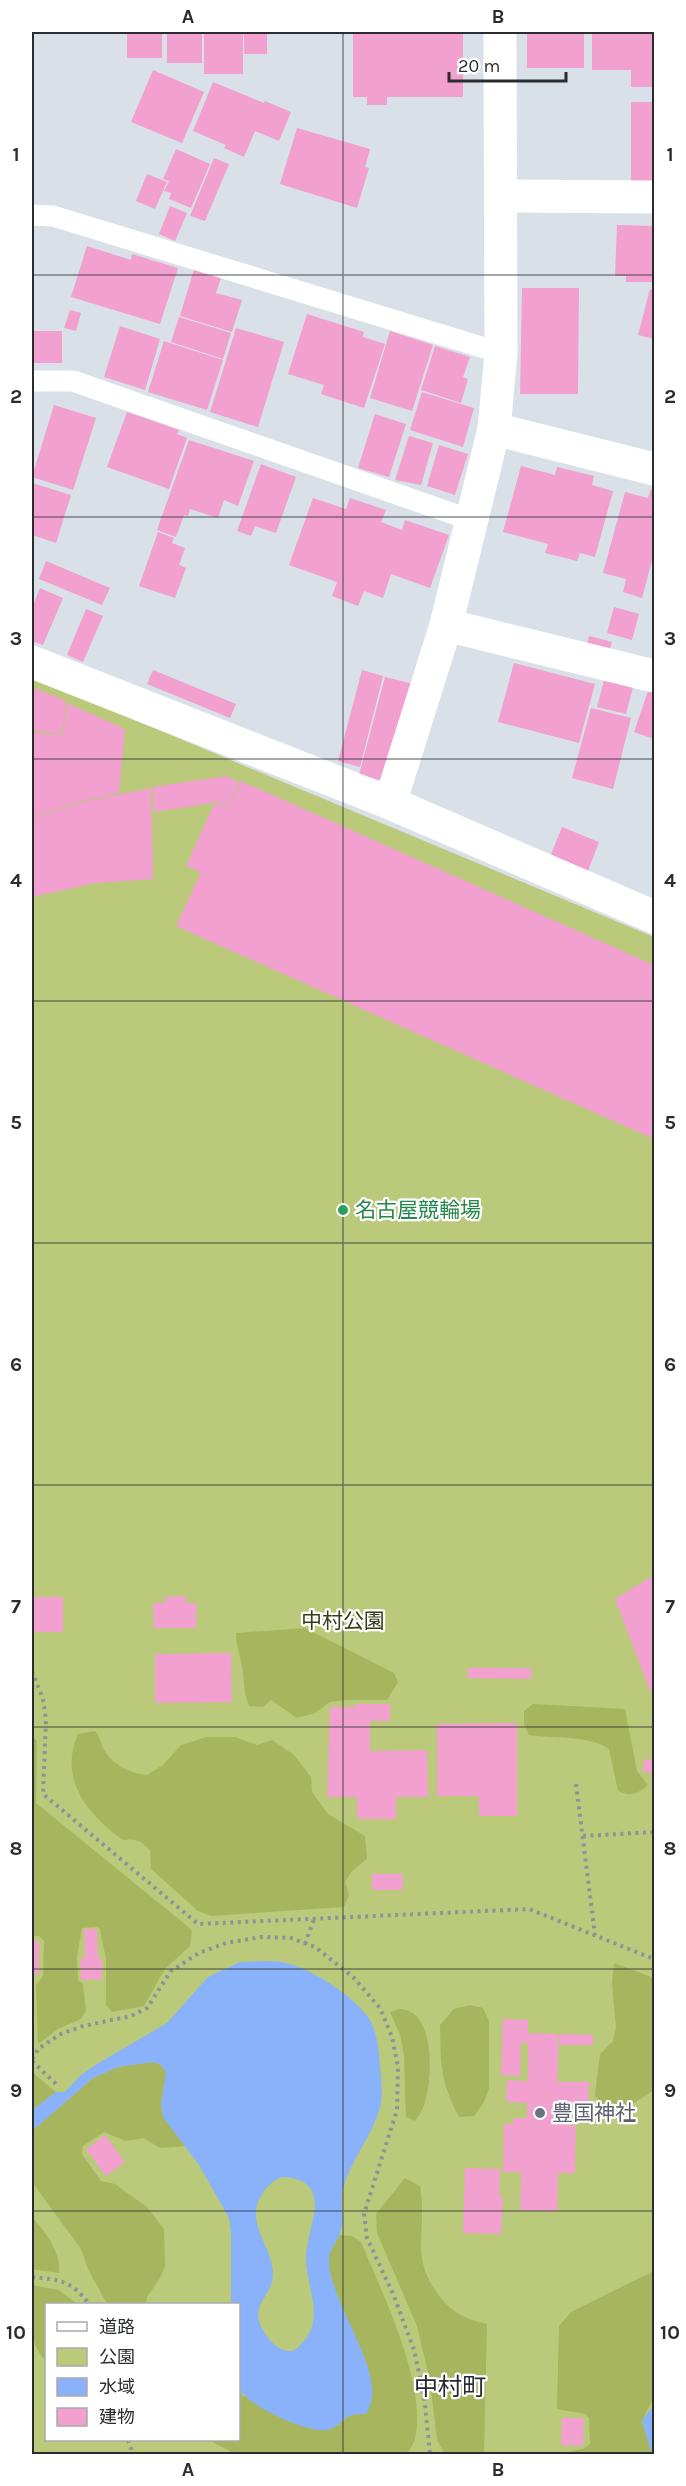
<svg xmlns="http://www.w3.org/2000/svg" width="686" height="2486" font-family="Karla,'Noto Sans JP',sans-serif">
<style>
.green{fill:#bbc97a;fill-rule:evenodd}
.forest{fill:#a7b55f}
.water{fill:#89b2fa;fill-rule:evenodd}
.building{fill:#f1a0cf}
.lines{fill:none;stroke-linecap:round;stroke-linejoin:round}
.path{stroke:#8e9398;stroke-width:4;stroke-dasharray:3 4.5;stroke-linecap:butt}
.lane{stroke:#fff;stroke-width:21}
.street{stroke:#fff;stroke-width:33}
.grid{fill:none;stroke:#2a2c2f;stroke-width:1.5;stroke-opacity:0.55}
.leisure-dot{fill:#2e9e5b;stroke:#fff;stroke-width:2}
.worship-dot{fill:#6b7280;stroke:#fff;stroke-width:2}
.labels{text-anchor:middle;stroke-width:4.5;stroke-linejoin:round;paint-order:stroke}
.leisure-label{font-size:21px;fill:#27864d;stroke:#fff;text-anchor:start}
.park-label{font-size:21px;fill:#363c17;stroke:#fff}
.worship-label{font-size:21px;fill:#5b616d;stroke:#fff;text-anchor:start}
.quarter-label{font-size:24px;fill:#262b31;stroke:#fff}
.neatline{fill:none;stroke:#2a2c2f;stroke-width:2}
.grid-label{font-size:20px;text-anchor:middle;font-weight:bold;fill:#2a2c2f}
</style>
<rect width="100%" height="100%" fill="#d9e0e7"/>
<!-- green -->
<path class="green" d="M32,677L654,937V2454H32ZM46,2304H238V2440H46Z"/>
<!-- forest -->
<g class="forest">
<path d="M305,1628L394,1673L398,1682L387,1700H345L330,1702L315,1713L297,1718L271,1700L263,1707L249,1706C242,1688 245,1674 240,1657C238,1647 236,1645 236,1633Z"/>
<path d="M533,1704L625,1709L637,1771L648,1785C637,1794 632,1797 618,1791L609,1749C589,1735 554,1739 529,1735L524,1724V1711Z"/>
<path d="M95,1731C100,1737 100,1741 103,1748C112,1765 129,1773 147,1775L163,1765L181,1745L207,1737H235L257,1745L272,1740L294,1755L311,1777L312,1792L328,1814L365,1836L367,1859L352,1871L345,1882L349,1895L344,1907L211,1916L198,1911L151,1869L150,1850C141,1841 136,1838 123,1840C88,1815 58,1779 78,1734Z"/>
<path d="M32,1736L37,1741L36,1803L192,1930L190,1946L165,1969L144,2006L112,2012L106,2005V1959L100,1929L97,1927L82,1928L77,1957L78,1980L83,1984L86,2010L81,2019L58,2029L38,2044L36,1985L43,1976L44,1941L39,1936H32Z"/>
<path d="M614,1963L654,1978V2090L624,2110L605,2112L595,2095L600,2054L613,2041L616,2028L612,1983Z"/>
<path d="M470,2005L483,2008L489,2021V2088L484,2102L474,2116L459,2117C440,2080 441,2066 440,2025L454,2009Z"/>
<path d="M399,2009C437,2009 433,2083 423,2108C421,2112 418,2117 415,2121L406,2117L404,2055L400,2035L390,2012Z"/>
<path d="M152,2062L160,2064L167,2072C157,2112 162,2116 187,2146L160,2148L144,2138L126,2141L104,2132L83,2146L82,2154L101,2181L115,2184L147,2207L164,2229L165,2266L160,2278L147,2297L146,2304H107L88,2269L81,2249L32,2182V2131L93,2078L118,2067Z"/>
<path d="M32,2072L56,2092L34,2109L32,2108Z"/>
<path d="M405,2178L420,2186C428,2231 408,2256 440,2297C453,2313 467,2320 487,2324L484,2454H445L437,2440L430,2381L417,2326L377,2233L376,2214Z"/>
<path d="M32,2217C46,2233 61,2252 59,2273L32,2269Z"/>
<path d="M340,2235L352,2236L361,2242C381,2290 428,2386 415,2438C414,2443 410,2449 407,2454H235L209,2440H238L239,2389L243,2396L338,2425L350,2415L367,2368C356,2343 326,2282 329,2256C331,2248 335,2242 340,2235Z"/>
<path d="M654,2271V2397L642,2421L652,2454H556L583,2449L590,2444L589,2418L585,2414L557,2409L559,2326L571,2312Z"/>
<path d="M32,2285L58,2290L78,2304H46V2361C26,2341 31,2312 32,2285Z"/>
</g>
<!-- water -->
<g class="water">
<path d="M240,1962C255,1962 272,1960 286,1963C312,1969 352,1995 368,2017C377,2030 379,2051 380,2066C381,2081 384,2096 379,2111C371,2137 352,2159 344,2185C339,2200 345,2216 341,2230C339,2241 330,2247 329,2259C328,2304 392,2376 366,2414C362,2414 356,2414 352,2415C343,2418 338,2428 327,2430C307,2433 249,2406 239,2389L238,2304H231V2234L229,2218L199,2165L163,2117L161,2104L166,2072L160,2064L152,2062L118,2067L93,2078L32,2131V2110L56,2092H65L81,2075L97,2064L167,2023L208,1977ZM282,2177C338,2180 305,2229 306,2260C307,2289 325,2318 303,2342C298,2347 295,2352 288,2351C280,2350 273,2344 269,2339C242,2303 274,2301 273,2272C272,2252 257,2235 256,2216C255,2199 268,2182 282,2177Z"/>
<path d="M654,2407V2454H652L642,2421L647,2413Z"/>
</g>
<!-- building -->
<g class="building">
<rect x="127" y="32" width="35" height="26"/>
<rect x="167" y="32" width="35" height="31"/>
<rect x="204" y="32" width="39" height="42"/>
<rect x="244" y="32" width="23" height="22"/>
<path d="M353,32H463V97H387V105H367V97H353Z"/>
<rect x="527" y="32" width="57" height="36"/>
<path d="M592,32H654V87H631V70H592Z"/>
<path d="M153,70L204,92L182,143L131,122Z"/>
<path d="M213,82L264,103L265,101L291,112L279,141L255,131L244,157L224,148L226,145L193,131Z"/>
<rect x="631" y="102" width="23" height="80"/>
<path d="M297,128L370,149L365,167L369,168L357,208L280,184Z"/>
<path d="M176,149L210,164L191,208L169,199L171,193L164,191L169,181L163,179Z"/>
<path d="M214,158L229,164L205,221L190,216Z"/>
<path d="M147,174L167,182L155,209L136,201Z"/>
<path d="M170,206L187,213L175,241L159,234Z"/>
<path d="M617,225L654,226V282H626V276H615Z"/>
<path d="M87,246L131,260L132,254L178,268L160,324L71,297Z"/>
<path d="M194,269L221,278L216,293L242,300L232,332L180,316Z"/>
<path d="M522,288H579L578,394H520Z"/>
<path d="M650,289L654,290V339L638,335Z"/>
<path d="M70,310L81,313L76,331L64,328Z"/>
<path d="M307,314L364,332L363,337L385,344L364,408L321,394L324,385L288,374Z"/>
<path d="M179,317L231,333L223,359L171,342Z"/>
<path d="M120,326L160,339L145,390L104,377Z"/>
<path d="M236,328L284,342L258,427L210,412Z"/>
<rect x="32" y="331" width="30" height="32"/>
<path d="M390,331L433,345L412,411L370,398Z"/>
<path d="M164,341L223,360L207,410L148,392Z"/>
<path d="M435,346L470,357L463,377L468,379L461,403L421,390Z"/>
<path d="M422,392L474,408L463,447L410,430Z"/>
<path d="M54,405L96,418L73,490L32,477Z"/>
<path d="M127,412L179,430L177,434L187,438L169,489L107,467Z"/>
<path d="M375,414L406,424L389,477L358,468Z"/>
<path d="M409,436L433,443L421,485L395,480Z"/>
<path d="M189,440L254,461L238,506L224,500L218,518L190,509L188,516L184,515L176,537L157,530Z"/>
<path d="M439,445L468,454L455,495L427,486Z"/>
<path d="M261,464L296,477L276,533L255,526L251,536L237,531Z"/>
<path d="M521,466L555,475L557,467L594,476L592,485L613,491L595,557L580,553L577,561L545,553L548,544L503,532Z"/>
<path d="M32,483L71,495L56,543L32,535Z"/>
<path d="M651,489L654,490V553L642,598L623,592L626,579L603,573L625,492L648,498Z"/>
<path d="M313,498L346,509L350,498L386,510L381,522L402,530L405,520L449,535L430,588L391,574L383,598L364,591L358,606L332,596L337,582L289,565Z"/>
<path d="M158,532L174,538L172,543L185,548L179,565L186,568L175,598L139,586Z"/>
<path d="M46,561L110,588L102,605L39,579Z"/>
<path d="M40,588L63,598L43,645L32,641V608Z"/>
<path d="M614,607L639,614L632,640L607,633Z"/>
<path d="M86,609L103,616L83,662L67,655Z"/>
<path d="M589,636L612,642L609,651L587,644Z"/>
<path d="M514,663L595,684L579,743L498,722Z"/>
<path d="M153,670L236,704L230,718L147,684Z"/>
<path d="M362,670L383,676L360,767L338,761Z"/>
<path d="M385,677L414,684L391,774L379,780L359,775Z"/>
<path d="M604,680L633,687L626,714L597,707Z"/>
<path d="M32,687L66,701L62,734L32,730Z"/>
<path d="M648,691L654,693V739L634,732Z"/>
<path d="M67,703L125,729L119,793L77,802L32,817V732L63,735Z"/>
<path d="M591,708L631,718L613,789L572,778Z"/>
<path d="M226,776L239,782L229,807L214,800L213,803L154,812L153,787Z"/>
<path d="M241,781L654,965V1139L176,926L201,872L186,866L215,802L229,808Z"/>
<path d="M151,788L153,879L96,883L32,897V818L77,803Z"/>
<path d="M562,827L599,842L588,871L550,857Z"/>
<path d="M654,1575V1701L615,1599Z"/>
<path d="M186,1596V1603H196V1628H154L153,1603H165V1597Z"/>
<rect x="33" y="1597" width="30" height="35"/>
<path d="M231,1653L232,1702L155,1703V1654Z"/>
<path d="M468,1668H531V1679L467,1678Z"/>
<path d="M355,1704H390V1721H370V1751L427,1750L428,1797H396V1819H357V1797H327L330,1707H355Z"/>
<path d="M517,1723V1816H479V1796H437V1724Z"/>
<path d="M644,1759L654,1760V1773L643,1772Z"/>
<rect x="372" y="1874" width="31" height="16"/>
<path d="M84,1929H97L98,1959L102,1958V1979L81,1980L80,1959H85Z"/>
<rect x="32" y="1941" width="7" height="33"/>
<path d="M503,2019L528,2020V2033L559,2034L557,2082H589L588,2104H557V2119H568V2125L576,2126L575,2173H558L557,2211L520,2210L521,2172H503L504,2124H513V2118H527V2103L506,2102L507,2080L528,2081V2043L521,2042L520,2076L501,2075Z"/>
<path d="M560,2034L593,2035V2045H560Z"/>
<path d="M105,2135L125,2162L106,2176L86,2149Z"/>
<path d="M465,2168L500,2169L499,2196H503L501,2234L463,2233Z"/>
<path d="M562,2418H584L583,2446L561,2445Z"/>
</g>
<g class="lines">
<!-- path -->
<g class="path">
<path d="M32,1671L43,1699L46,1720L43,1794L198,1924L529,1909L654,1959"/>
<path d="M576,1784L595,1935"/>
<path d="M583,1836L654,1832"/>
<path d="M305,1944L314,1919"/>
<path d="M32,2059L39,2048L61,2034L83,2026L131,2016L147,2008L171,1971L199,1953L226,1943L261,1937L291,1938L315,1947L353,1977L380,2008L392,2037L398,2067L397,2110L364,2214L367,2238L394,2296L414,2350L424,2395L430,2454"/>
<path d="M32,2061L58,2086"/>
<path d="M32,2277C60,2280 71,2280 89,2304"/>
<path d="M128,2440L133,2454"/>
</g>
<!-- lane -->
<g class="lane">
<path d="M32,215L53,216L501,353"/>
<path d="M32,381H73L471,520"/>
</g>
<!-- street -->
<g class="street">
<path d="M501,196L654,197"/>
<path d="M494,429L654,469"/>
<path d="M446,625L654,676"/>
<path d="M32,662L390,803L654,917"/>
<path d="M390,803L446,625L494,429L501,353L500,32"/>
</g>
</g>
<!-- grid -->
<path class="grid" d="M343,32V2454M32,275H654M32,517H654M32,759H654M32,1001H654M32,1243H654M32,1485H654M32,1727H654M32,1969H654M32,2211H654"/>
<!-- markers -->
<circle class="leisure-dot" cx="343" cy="1210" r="6"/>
<circle class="worship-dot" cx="540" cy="2113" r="6"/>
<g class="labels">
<!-- leisure labels -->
<g class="leisure-label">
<text x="355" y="1217">名古屋競輪場</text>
</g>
<!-- park labels -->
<g class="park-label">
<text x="343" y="1628">中村公園</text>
</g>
<!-- worship labels -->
<g class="worship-label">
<text x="552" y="2120">豊国神社</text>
</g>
<!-- quarter labels -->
<g class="quarter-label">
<text x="450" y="2395">中村町</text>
</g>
</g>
<!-- border -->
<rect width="686" height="2486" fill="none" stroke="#ffffff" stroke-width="66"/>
<!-- legend -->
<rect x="45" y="2303" width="195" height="138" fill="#ffffff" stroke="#aaabac" stroke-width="1.5"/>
<rect x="57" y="2322" width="30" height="9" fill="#ffffff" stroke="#aaabac" stroke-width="1.5"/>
<text x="99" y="2333" font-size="18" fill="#2a2c2f">道路</text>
<rect x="57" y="2348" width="30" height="18" fill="#bbc97a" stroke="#aaabac" stroke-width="1.5"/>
<text x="99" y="2363" font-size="18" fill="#2a2c2f">公園</text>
<rect x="57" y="2378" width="30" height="18" fill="#89b2fa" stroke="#aaabac" stroke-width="1.5"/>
<text x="99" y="2393" font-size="18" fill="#2a2c2f">水域</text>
<rect x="57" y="2408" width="30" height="18" fill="#f1a0cf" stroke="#aaabac" stroke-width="1.5"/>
<text x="99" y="2423" font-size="18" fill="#2a2c2f">建物</text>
<!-- scale -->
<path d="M449 72v9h117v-9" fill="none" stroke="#2a2c2f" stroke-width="3"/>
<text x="458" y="72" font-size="18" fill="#2a2c2f" stroke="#ffffff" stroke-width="4.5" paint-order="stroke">20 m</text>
<rect x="33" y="33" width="620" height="2420" class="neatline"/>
<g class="grid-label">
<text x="188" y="23">A</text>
<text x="498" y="23">B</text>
<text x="16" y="161">1</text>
<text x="670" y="161">1</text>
<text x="16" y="403">2</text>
<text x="670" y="403">2</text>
<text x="16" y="645">3</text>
<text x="670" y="645">3</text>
<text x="16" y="887">4</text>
<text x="670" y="887">4</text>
<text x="16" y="1129">5</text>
<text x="670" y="1129">5</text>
<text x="16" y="1371">6</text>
<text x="670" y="1371">6</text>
<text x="16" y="1613">7</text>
<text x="670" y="1613">7</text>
<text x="16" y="1855">8</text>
<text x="670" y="1855">8</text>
<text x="16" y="2097">9</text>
<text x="670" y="2097">9</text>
<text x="16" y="2339">10</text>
<text x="670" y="2339">10</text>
<text x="188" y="2476">A</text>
<text x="498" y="2476">B</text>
</g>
</svg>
